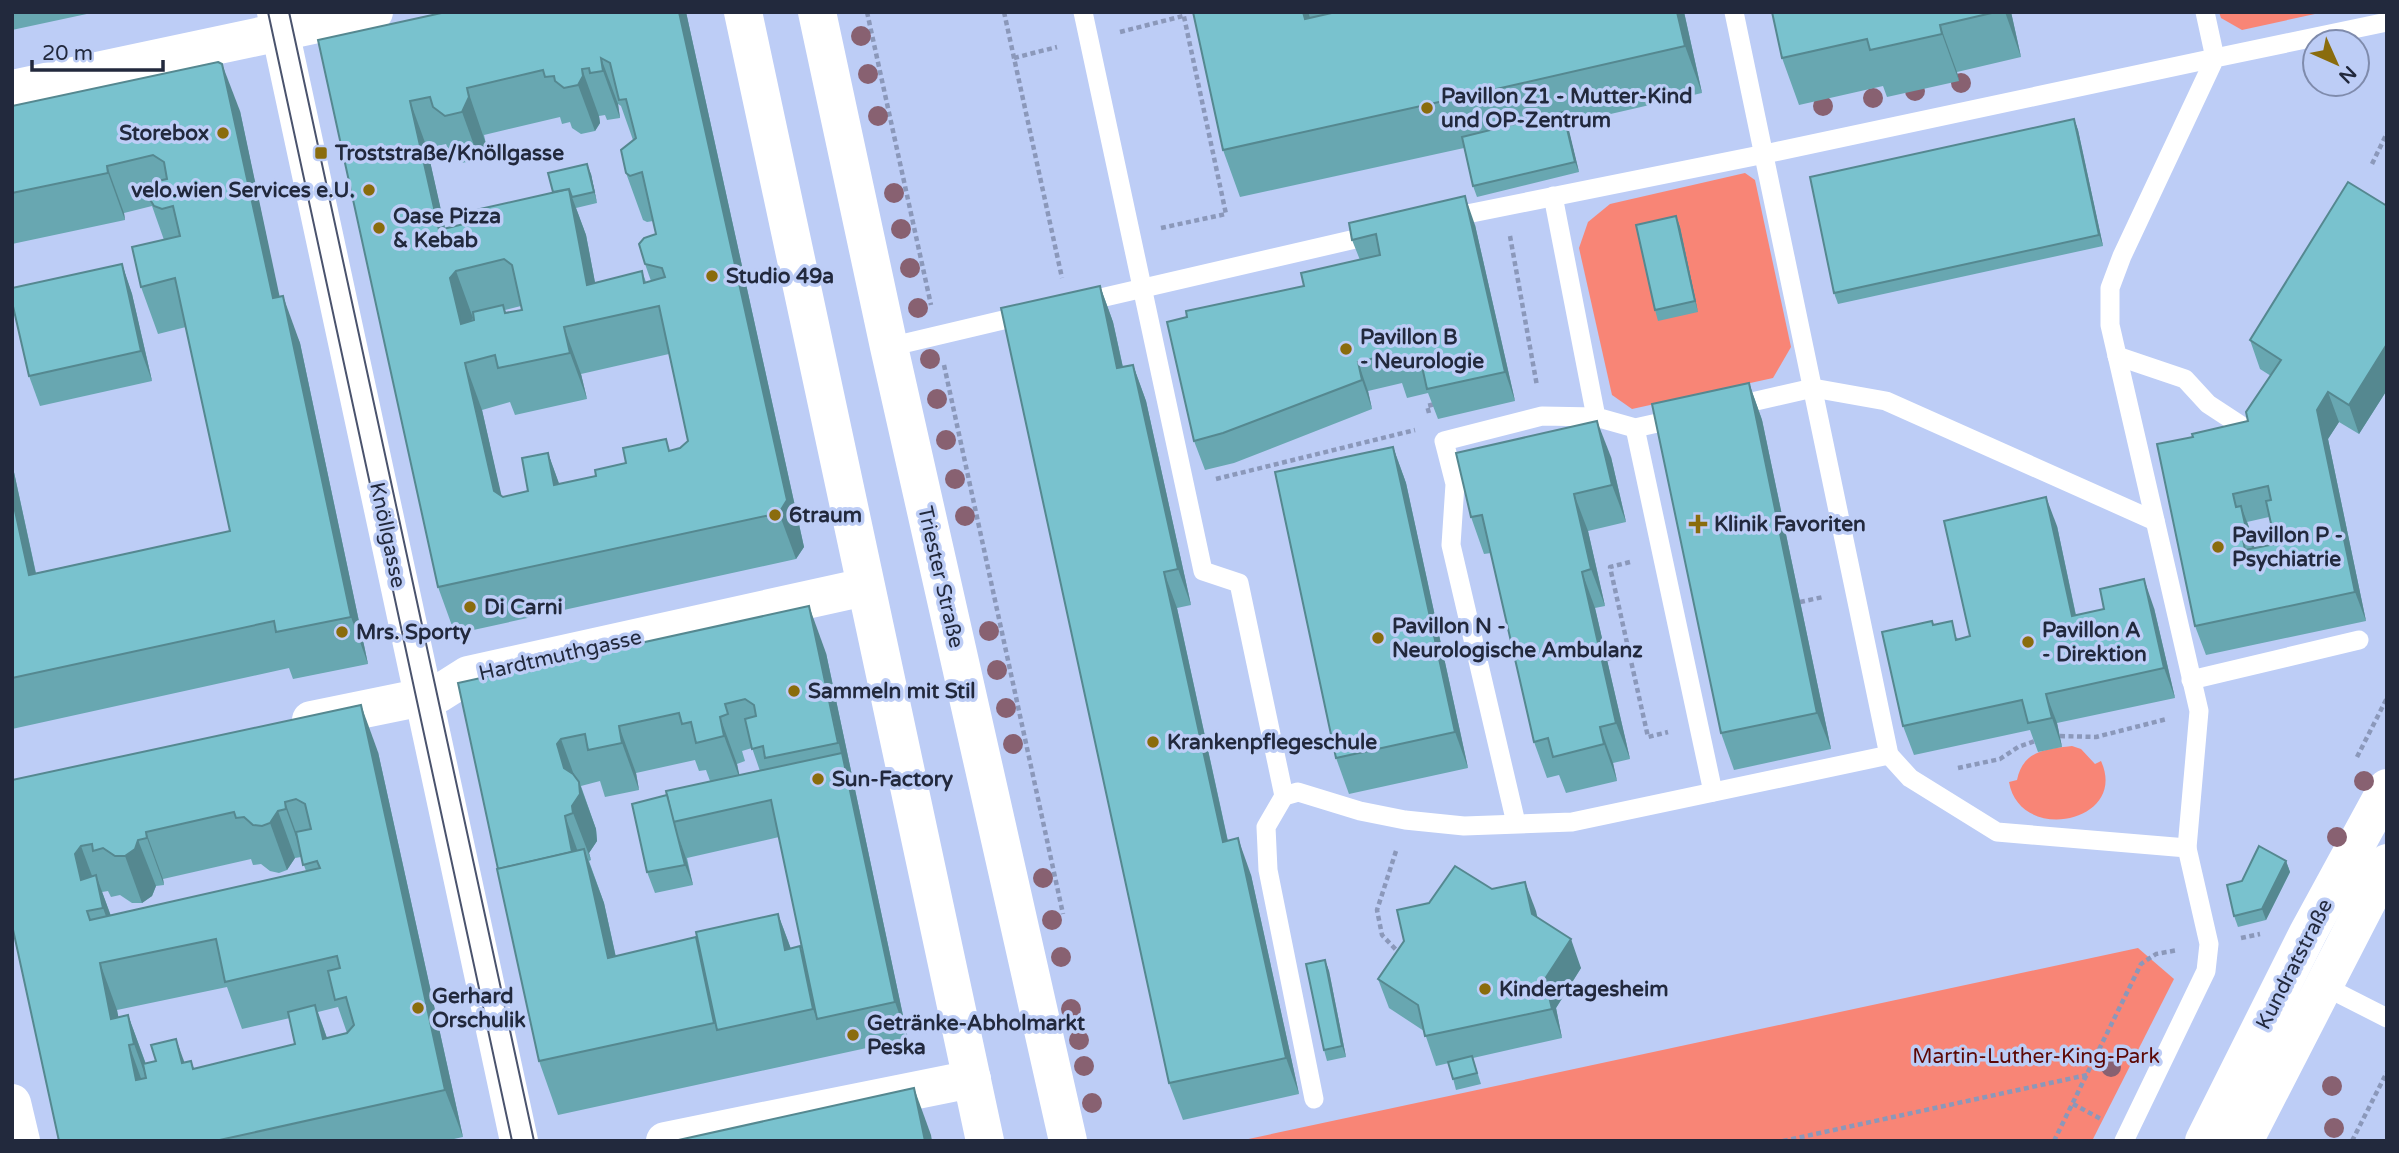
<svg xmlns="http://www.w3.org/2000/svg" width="2399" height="1153" font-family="'Varela Round',sans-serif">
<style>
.green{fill:#f88576}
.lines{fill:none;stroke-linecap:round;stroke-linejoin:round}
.path{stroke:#8b98ba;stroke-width:4.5;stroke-dasharray:5 3.5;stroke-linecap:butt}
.service{stroke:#fff;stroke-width:19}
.minor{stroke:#fff;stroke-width:38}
.tertiary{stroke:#fff;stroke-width:38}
.primary{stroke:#fff;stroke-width:38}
.tram{stroke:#4a536d;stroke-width:2}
.tree{fill:#886171}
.wall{fill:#68a7b1;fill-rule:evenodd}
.shaded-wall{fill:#558890}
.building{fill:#79c2ce;stroke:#558890;stroke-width:2;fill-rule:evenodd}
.poi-dot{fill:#8a6c0d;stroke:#bdcdf6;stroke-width:2.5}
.labels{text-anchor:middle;stroke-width:7;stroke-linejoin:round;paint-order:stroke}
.poi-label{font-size:21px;font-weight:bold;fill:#22293d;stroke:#bdcdf6;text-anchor:start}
.street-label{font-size:21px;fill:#22293d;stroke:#bdcdf6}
.park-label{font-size:21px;fill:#5c0805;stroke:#bdcdf6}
</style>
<rect width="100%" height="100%" fill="#bdcdf6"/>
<!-- green -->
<g class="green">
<path d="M2219,12H2324L2242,30L2221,18Z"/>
<path d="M1745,173L1755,180L1791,347L1773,378L1632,409L1612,395L1579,248L1588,222L1610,204Z"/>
<path d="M2072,746L2081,749L2095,764L2101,761C2129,822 2020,845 2009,782L2017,780C2023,751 2045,749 2072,746Z"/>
<path d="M2138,948L2174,979L2092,1141H1239Z"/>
</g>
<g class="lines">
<!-- path -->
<g class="path">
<path d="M867,12L931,305"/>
<path d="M1004,12L1062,278"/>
<path d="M1120,32L1183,16"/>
<path d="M1014,58L1057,47"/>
<path d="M2372,164L2387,133"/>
<path d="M1161,228L1226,214L1183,12"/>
<path d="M1510,236L1537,386"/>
<path d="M944,365L1063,914"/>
<path d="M1429,413L1427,406L1435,404"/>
<path d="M1216,479L1415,430"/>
<path d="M1630,562L1610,567L1648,737L1668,732"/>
<path d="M1800,602L1823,597"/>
<path d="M1607,659L1630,655"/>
<path d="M2060,736L2096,737L2167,719"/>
<path d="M2357,757L2387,698"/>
<path d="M1958,768L2000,759L2018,747L2035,741"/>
<path d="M1396,851L1377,910L1382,935L1400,954"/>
<path d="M2241,938L2260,934"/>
<path d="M2073,1104L2101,1119"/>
<path d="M1783,1141L2087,1075"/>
<path d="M2054,1141L2141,964L2156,954L2178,950"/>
<path d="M2352,1141L2387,1072"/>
</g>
<!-- service -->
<g class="service">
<path d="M1083,12L1203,571L1239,583L1284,796L1266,827L1268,870L1314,1099"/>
<path d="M1734,12L1889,755L1910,778L1997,832L2187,848L2209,944L2206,971L2124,1141"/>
<path d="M1553,196L1596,417L1635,428L1680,418"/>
<path d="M1447,218L1765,154L2215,58L2205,12"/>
<path d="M1079,303L1377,234"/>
<path d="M889,347L1029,314"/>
<path d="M2117,356L2185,379L2208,404L2240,425"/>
<path d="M1730,407L1813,388L1886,401L2155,521"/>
<path d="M1635,428L1713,792"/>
<path d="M2191,680L2359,640"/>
<path d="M1284,796L1298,792L1360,811L1405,820L1464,826L1572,822L1889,755"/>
<path d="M1516,823L1451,545L1455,484L1444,441L1542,416L1596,417"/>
<path d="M2187,848L2199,711L2110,325V288L2122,256L2215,58L2387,22"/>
<path d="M2317,987L2324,986L2387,1018"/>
</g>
<!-- minor -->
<g class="minor">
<path d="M276,12L519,1141"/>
<path d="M12,89L374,12"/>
<path d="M311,720L438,694L468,675L865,587"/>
<path d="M12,1103L21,1141"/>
<path d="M665,1141L972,1079"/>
</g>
<!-- tertiary -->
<g class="tertiary">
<path d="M2204,1141L2308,933L2387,788"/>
<path d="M2244,1141L2387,863"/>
</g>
<!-- primary -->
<g class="primary">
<path d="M743,12L985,1141"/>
<path d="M817,12L889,347L1068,1141"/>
</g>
<!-- tram -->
<g class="tram">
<path d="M268,12L512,1141"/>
<path d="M289,12L534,1141"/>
</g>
</g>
<!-- trees -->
<g class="tree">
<circle cx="861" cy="36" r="10"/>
<circle cx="868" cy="74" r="10"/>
<circle cx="1961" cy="83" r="10"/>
<circle cx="1915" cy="91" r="10"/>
<circle cx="1873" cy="98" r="10"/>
<circle cx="1823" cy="106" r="10"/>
<circle cx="878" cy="116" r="10"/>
<circle cx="894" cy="193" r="10"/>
<circle cx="901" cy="229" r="10"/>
<circle cx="910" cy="268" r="10"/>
<circle cx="918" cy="308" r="10"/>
<circle cx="930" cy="359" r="10"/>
<circle cx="937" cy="399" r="10"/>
<circle cx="946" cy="440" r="10"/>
<circle cx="955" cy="479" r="10"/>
<circle cx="965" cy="516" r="10"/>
<circle cx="989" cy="631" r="10"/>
<circle cx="997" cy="670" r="10"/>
<circle cx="1006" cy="708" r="10"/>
<circle cx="1013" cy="744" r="10"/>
<circle cx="2364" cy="781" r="10"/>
<circle cx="2337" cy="837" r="10"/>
<circle cx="1043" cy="878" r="10"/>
<circle cx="1052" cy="920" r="10"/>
<circle cx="1061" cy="957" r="10"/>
<circle cx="1071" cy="1009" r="10"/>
<circle cx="1079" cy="1040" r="10"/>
<circle cx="1084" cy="1066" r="10"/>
<circle cx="2111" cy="1067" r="10"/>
<circle cx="2332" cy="1086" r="10"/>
<circle cx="1092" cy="1103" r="10"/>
<circle cx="2334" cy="1128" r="10"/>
</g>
<!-- wall -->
<g class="wall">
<path d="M12,12H96L12,30Z"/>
<path d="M686,12L804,547L796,559L455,634L438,587L318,40ZM618,104L621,106L633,140L626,173L643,220L647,222L653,221L656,234L645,264L651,281L646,282L642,271L595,283L586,235L576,208L597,203L591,174L553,192L464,224L445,229L427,148L446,144L450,153L462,163L479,159L486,144L484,135L560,117L562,124L570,122L572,128L581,134L595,131L600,123L599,116L605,115L607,120L620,118ZM521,306L522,310L506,313L505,310ZM669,354L688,441L680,448L626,463L596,476L559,484L548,453L528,491L503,497L501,495L482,410L510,402L515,415L587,399L581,374Z"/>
<path d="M1193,12H1684L1702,93L1567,124L1579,172L1477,197L1473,186L1464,148L1240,197L1223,150Z"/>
<path d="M1772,12H2011L2021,57L1957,72L1959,81L1887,97L1883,86L1799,105L1782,58Z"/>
<path d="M12,106L240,111L279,297L300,343L368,664L293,679L289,668L12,729V463L36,573L230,531L186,327L158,334L141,287L164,240L152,206L124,213L125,220L12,244Z"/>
<path d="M2074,119L2078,130L2103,246L1838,304L1834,293Z"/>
<path d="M2387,206V390L2359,434L2339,422L2328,439L2366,621L2206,655L2195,626L2193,437L2248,421L2271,376L2260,369L2250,340ZM2269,517L2272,528L2277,543L2254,548L2252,535L2247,522Z"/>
<path d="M1676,216L1680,227L1698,312L1658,321L1655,310Z"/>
<path d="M1349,223L1475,225L1515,401L1438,419L1428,393L1407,398L1402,383L1368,391L1372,409L1234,463L1205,470L1194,441L1304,286L1360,260L1352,240Z"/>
<path d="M122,264L132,294L152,381L40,406L29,376Z"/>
<path d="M1100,286L1113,322L1123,367L1133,365L1146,401L1191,605L1177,608L1228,841L1251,875L1299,1094L1183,1120L1169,1083Z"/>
<path d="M1749,383L1762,420L1831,749L1734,770L1721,733Z"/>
<path d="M1393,447L1406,483L1468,768L1349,794L1336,758Z"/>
<path d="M1611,457L1626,522L1588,531L1605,606L1595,608L1630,759L1613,763L1617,781L1566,793L1559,775L1547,778L1534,742L1491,553L1484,554L1471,517Z"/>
<path d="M2057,526L2076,615L2154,608L2175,698L2057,723L2062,747L2038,752L2030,730L1914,755L1903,726L1934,625L1959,639L1970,636Z"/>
<path d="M826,653L908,1039L558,1115L539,1061L458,683ZM752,748L760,771L739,775L737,764L745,761L742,751ZM695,760L699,771L706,770L710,781L667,795L647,872L655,893L693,885L687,858L779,837L804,956L800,946L791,949L778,914L696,937L616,957L604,903L589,861L591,860L589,853L597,841L596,829L581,786L600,781L605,797L639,790L636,773Z"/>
<path d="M378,752L463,1137L445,1141H59L12,780ZM301,857L306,871L111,916L102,892L108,891L111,897L120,895L132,903H142L152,896L156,886L164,885L163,879L251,859L253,865L261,864L270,871L279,873L287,870L295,858ZM227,987L242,1029L290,1018L295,1044L194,1069L191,1061L185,1062L146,1064L128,1015L118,1017L117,1010ZM338,1007L347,1033L327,1038L318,1012Z"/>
<path d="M2286,861L2290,872L2266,920L2238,927L2234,916L2242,881Z"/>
<path d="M1525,882L1537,917L1581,968L1556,1008L1562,1038L1473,1058L1481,1084L1456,1090L1449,1063L1436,1066L1424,1031L1389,1008L1378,979L1492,889Z"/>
<path d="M1325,960L1329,971L1346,1057L1327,1061L1324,1050Z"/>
</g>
<!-- shaded-wall -->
<g class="shaded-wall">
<path d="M679,12H686L804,547L796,559L779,513Z"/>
<path d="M1303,12H1308L1312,23L1305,19Z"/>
<path d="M1677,12H1684L1702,93L1685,46Z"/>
<path d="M2005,12H2011L2021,57Z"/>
<path d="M1940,25L1957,72L1959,81L1942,34Z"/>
<path d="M601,58L618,104L620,118L603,71Z"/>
<path d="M222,64L240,111L290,345L273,298Z"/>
<path d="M582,69L599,116L600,123L595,131L578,85Z"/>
<path d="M467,88L486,144L479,159L462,112Z"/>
<path d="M410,101L427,148L455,272L456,271L473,318L467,325L461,324Z"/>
<path d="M1563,112L1567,122L1579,172L1575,162Z"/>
<path d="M2074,119L2078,130L2103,246L2099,235Z"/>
<path d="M587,164L591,174L597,203L594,192Z"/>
<path d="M107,166L124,213L125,220L108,173Z"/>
<path d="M569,189L586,235L602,319L587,285Z"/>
<path d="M1465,196L1475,225L1515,401L1505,372Z"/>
<path d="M1676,216L1680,227L1698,312L1695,301Z"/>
<path d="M122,264L132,294L152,381L141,351Z"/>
<path d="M1100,286L1113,322L1131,405L1117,368Z"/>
<path d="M283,296L300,343L368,664L351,617Z"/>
<path d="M564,327L581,374L587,399L570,353Z"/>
<path d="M2387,344V390L2359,434L2349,405Z"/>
<path d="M1358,362L1368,391L1372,409L1362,380Z"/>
<path d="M465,363L482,410L511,537L494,491Z"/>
<path d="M1133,365L1146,401L1191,605L1178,569Z"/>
<path d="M1749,383L1762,420L1831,749L1817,713Z"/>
<path d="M2328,392L2339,422L2328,439L2366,621L2355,592L2317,410Z"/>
<path d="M1597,421L1611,457L1626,522L1612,485Z"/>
<path d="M1393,447L1406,483L1468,768L1455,732Z"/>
<path d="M548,453L565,500L554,485Z"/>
<path d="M12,463L46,621L29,575L12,497Z"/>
<path d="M1574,494L1588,531L1605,606L1591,569Z"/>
<path d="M2046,497L2057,526L2082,645L2072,616Z"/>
<path d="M2241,506L2252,535L2257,562L2247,533Z"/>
<path d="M1164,572L1177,608L1236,879L1223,842Z"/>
<path d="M1582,572L1595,608L1630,759L1616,723Z"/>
<path d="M2144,579L2154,608L2175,698L2164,668Z"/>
<path d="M809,606L826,653L908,1039L895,1002Z"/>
<path d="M2046,694L2057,723L2062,747L2052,718Z"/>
<path d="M361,705L378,752L463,1137L445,1090Z"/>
<path d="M720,717L737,764L741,782L724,736Z"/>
<path d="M619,726L636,773L639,790L622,743Z"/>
<path d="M1600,727L1613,763L1617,781L1604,744Z"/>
<path d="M561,739L578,786L579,782L596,829L597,841L589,853L591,860L573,813L564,768L557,744Z"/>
<path d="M285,802L302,849L303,856L286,809Z"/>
<path d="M278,811L295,858L287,870L270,823Z"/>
<path d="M565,816L582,863L574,860Z"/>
<path d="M146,832L163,879L164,885L147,838Z"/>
<path d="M679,838L686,858L693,885L685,865Z"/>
<path d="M1238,838L1251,875L1299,1094L1286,1058Z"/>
<path d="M138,840L156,886L152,896L142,903L125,856Z"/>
<path d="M81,846L98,892L81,880L75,854Z"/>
<path d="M584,849L604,903L628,1013L608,958Z"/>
<path d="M2286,861L2290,872L2266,920L2262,909Z"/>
<path d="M96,875L113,922L120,955L103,908Z"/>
<path d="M1525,882L1536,911L1543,943L1532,914Z"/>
<path d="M778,914L795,960L785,950Z"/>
<path d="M1571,939L1581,968L1556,1008L1562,1038L1552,1009L1545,979Z"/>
<path d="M800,946L817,993V1019L813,1009Z"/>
<path d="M1325,960L1329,971L1346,1057L1342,1046Z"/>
<path d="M100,963L117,1010L128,1066L111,1019Z"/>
<path d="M315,1005L332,1052L323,1039Z"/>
<path d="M128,1015L145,1062L151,1091L134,1044Z"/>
<path d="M176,1039L193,1086L182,1063Z"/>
<path d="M129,1045L146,1092L136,1080Z"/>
<path d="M914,1088L931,1135L932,1141H925Z"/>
</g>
<!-- building -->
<g class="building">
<path d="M446,12H679L787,500L779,513L438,587L318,40ZM601,58L610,63L619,100L626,99L636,138L621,150L626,173L630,176L642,172L656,234L644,238L639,244L645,264L662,268L665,277L644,283L642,271L587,285L569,189L462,213L464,224L439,230L410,101L430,97L433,107L445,116L462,112L469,97L467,88L543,70L545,77L554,76L555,81L564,88L578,85L583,76L582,69L589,68L590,73L603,71ZM504,259L512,265L522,310L505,313L503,305L473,312L474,320L461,324L450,278L456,271ZM659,306L688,441L680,448L669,451L666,439L623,448L626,463L595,470L596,476L554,485L548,453L522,458L528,491L503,497L494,491L465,363L495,355L498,368L570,353L564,327Z"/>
<path d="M1193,12H1303L1305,19L1336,12H1677L1685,46L1448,100L1223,150Z"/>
<path d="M1772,12H1996L1940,25L1942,34L1870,50L1867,39L1782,58Z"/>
<path d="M218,62L222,64L273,298L283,296L351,617L276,632L274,621L12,678V497L29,575L230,531L175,278L141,287L132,247L180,236L173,206L162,209L154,206L148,196L151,186L158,181L167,179L164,162L153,155L107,166L108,173L12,193V106Z"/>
<path d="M1563,112L1575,162L1473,186L1462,137Z"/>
<path d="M2074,119L2099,235L1834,293L1810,177Z"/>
<path d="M587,164L594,192L572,197L569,189L553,192L548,173Z"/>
<path d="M2348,182L2387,206V344L2349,405L2328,392L2317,410L2355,592L2195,626L2157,444L2193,437L2192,434L2248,421L2246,412L2281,360L2250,340ZM2268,486L2271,500L2266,501L2272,528L2277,527L2280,543L2245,550L2242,534L2247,533L2241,506L2236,507L2233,494Z"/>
<path d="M1465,196L1505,372L1427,389L1421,362L1396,369L1392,354L1358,362L1362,380L1223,433L1194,441L1167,322L1187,317L1186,311L1304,286L1301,273L1380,255L1376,234L1352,240L1349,223Z"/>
<path d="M1676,216L1695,301L1655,310L1636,225Z"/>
<path d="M122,264L141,351L29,376L12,302V288Z"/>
<path d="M1100,286L1117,368L1133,365L1178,569L1164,572L1223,842L1238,838L1286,1058L1169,1083L1001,308Z"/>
<path d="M1749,383L1817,713L1721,733L1652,404Z"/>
<path d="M1597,421L1612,485L1574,494L1591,569L1582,572L1616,723L1600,727L1604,744L1553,757L1548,738L1534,742L1482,515L1471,517L1456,453Z"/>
<path d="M1393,447L1455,732L1336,758L1275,472Z"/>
<path d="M2046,497L2072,616L2104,609L2100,589L2144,579L2164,668L2046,694L2052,718L2028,723L2022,700L1903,726L1882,632L1932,621L1933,625L1952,621L1956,640L1970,636L1944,521Z"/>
<path d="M809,606L838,743L765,758L763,746L752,749L745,719L756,716L754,705L745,699L725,704L728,714L720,717L724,736L696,743L691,722L682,724L679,713L619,726L622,743L588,750L585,734L561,739L557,744L564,768L573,774L579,782L580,794L572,806L573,813L565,816L572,852L498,869L458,683Z"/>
<path d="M361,705L445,1090L215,1141H59L12,925V780ZM296,799L305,804L311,829L296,832L303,865L317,861L320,868L90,920L87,911L103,908L96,875L81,880L75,854L81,846L92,844L93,851L103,848L115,856H125L135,849L138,840L147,838L146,832L234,812L236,818L244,817L253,825L262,826L270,823L278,811L286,809L285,802ZM216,939L225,982L337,956L340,968L328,971L335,1000L346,997L354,1025L347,1033L323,1039L315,1005L288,1012L295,1044L193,1069L191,1061L182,1063L176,1039L151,1045L156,1061L143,1064L146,1078L136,1080L129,1045L134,1044L128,1015L111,1019L100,963Z"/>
<path d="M842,753L895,1002L817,1019L771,800L673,822L666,791Z"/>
<path d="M667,795L685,865L647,872L632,804Z"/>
<path d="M2259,846L2286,861L2262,909L2234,916L2227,885L2242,881Z"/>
<path d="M584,849L608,958L696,937L714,1023L539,1061L497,869Z"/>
<path d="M1455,866L1492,889L1525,882L1532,914L1571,939L1545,979L1552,1009L1425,1036L1418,1005L1378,979L1404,941L1397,910L1429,903Z"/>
<path d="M778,914L785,950L800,946L813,1009L717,1030L696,932Z"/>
<path d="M1325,960L1342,1046L1324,1050L1306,964Z"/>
<path d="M1472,1056L1477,1073L1453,1079L1448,1062Z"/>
<path d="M914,1088L925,1141H674Z"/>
</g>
<!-- markers -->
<g class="poi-dot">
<circle cx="1427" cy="108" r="7"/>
<circle cx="223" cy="133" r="7"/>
<rect x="314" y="146" width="14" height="14" rx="3.5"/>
<circle cx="369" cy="190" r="7"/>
<circle cx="379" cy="228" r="7"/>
<circle cx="712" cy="276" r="7"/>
<circle cx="1346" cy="349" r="7"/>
<circle cx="775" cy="515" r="7"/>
<path d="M1694.5 513.5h7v7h7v7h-7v7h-7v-7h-7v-7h7z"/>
<circle cx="2218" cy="547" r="7"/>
<circle cx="470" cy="607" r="7"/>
<circle cx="342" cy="632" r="7"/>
<circle cx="1378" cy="638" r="7"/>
<circle cx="2028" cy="642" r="7"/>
<circle cx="794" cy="691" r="7"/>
<circle cx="1153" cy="742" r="7"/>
<circle cx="818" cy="779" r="7"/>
<circle cx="1485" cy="989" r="7"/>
<circle cx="418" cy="1008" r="7"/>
<circle cx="853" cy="1035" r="7"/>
</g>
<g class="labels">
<!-- poi labels -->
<g class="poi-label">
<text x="1441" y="103">Pavillon Z1 - Mutter-Kind<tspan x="1441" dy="24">und OP-Zentrum</tspan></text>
<text x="209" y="140" text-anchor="end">Storebox</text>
<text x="335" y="160">Troststraße/Knöllgasse</text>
<text x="355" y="197" text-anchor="end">velo.wien Services e.U.</text>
<text x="393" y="223">Oase Pizza<tspan x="393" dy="24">&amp; Kebab</tspan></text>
<text x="726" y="283">Studio 49a</text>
<text x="1360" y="344">Pavillon B<tspan x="1360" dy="24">- Neurologie</tspan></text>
<text x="789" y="522">6traum</text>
<text x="1714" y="531">Klinik Favoriten</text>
<text x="2232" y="542">Pavillon P -<tspan x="2232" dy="24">Psychiatrie</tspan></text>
<text x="484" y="614">Di Carni</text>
<text x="1392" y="633">Pavillon N -<tspan x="1392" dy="24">Neurologische Ambulanz</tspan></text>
<text x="2042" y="637">Pavillon A<tspan x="2042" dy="24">- Direktion</tspan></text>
<text x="356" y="639">Mrs. Sporty</text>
<text x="808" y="698">Sammeln mit Stil</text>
<text x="1167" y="749">Krankenpflegeschule</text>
<text x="832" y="786">Sun-Factory</text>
<text x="1499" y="996">Kindertagesheim</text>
<text x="432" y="1003">Gerhard<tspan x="432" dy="24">Orschulik</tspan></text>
<text x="867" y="1030">Getränke-Abholmarkt<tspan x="867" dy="24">Peska</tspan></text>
</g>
<!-- street labels -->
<g class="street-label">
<text transform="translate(388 535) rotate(78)" y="7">Knöllgasse</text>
<text transform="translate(941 577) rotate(77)" y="7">Triester Straße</text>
<text transform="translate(560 655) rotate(-13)" y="7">Hardtmuthgasse</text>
<text transform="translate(2294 964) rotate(-63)" y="7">Kundratstraße</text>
</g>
<!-- park labels -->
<g class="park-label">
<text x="2036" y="1063">Martin-Luther-King-Park</text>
</g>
</g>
<!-- border -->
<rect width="2399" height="1153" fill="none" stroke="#22293d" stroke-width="28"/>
<!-- north arrow -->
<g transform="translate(2336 63) rotate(135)"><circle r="33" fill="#bdcdf6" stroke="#7f8bac" stroke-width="2"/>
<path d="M0-5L12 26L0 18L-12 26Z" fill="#8a6c0d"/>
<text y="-10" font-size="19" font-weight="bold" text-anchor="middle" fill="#22293d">N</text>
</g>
<!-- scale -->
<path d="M32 60v10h131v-10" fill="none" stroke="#22293d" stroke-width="3.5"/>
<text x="42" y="60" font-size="21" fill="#22293d" stroke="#bdcdf6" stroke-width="5" paint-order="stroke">20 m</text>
</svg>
